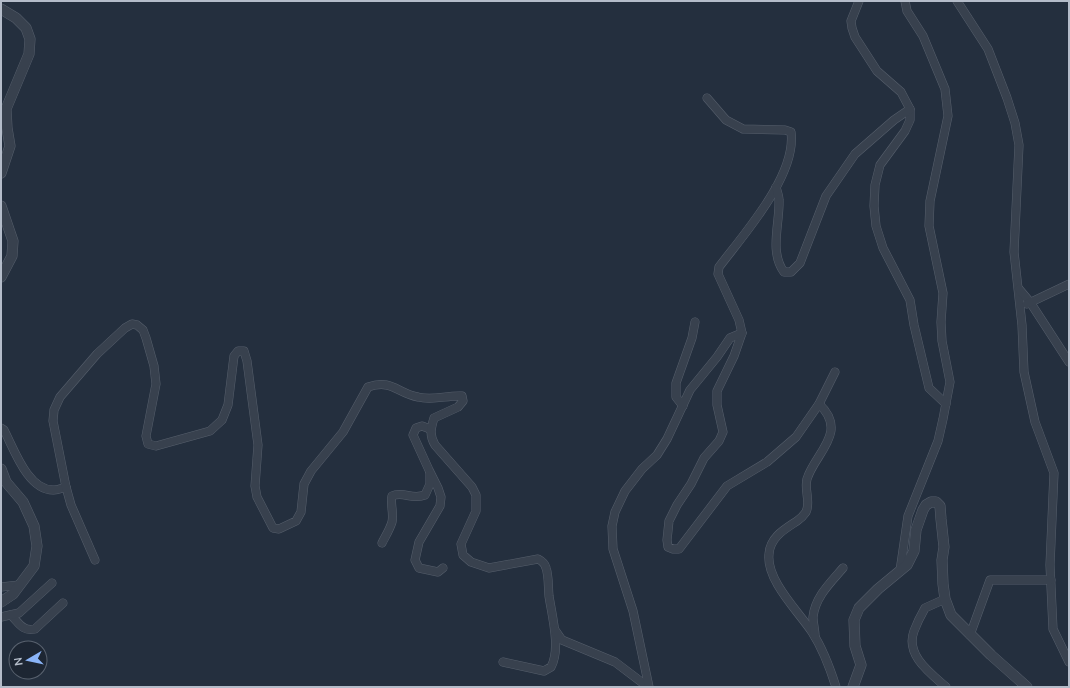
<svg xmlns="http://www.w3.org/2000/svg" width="1070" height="688" font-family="'Nunito Sans',sans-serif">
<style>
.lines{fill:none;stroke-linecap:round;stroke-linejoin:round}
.minor-casing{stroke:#565f6c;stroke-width:9}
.tertiary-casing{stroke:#565f6c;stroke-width:11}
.minor{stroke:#38414e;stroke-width:8}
.tertiary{stroke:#38414e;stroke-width:10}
</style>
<rect width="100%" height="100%" fill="#242f3e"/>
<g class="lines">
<!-- minor casing -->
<g class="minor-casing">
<g id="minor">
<path d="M859,1L851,21L852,28L855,37L877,71L901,92L910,109V120L905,131L880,165L875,185L874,206L876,226L883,248L910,300L914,325L929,388L946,404"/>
<path d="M957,1L988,49L1007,98L1015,123L1019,145L1014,252L1022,325L1024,372L1035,422L1054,473L1050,565L1053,629L1069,662"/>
<path d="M707,98L726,120L743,129L785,130L791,132C797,175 744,234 719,267L718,274L739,320L742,333L734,356L717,391V405L723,432L719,441L704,458L691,484L677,505L669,521L667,540L668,547L673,549H679L727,486L767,462L796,437L819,404L835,372"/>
<path d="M776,187C777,191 779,196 779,200C780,223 769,252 784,272H791L800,263L826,196L855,154L894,120L910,109"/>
<path d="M1019,289L1030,302L1069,362"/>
<path d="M1027,304L1069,284"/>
<path d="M819,404C849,432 815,453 807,479C804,490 811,502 806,512C804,515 800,519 797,521C785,529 770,537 769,554C766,580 798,611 812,632C823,649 830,668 836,687"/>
<path d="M683,406L676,397V383L692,338L695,322"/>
<path d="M1,428L4,430C14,449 28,491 54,490C58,490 62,488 66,487"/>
<path d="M430,429L422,426L416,428L413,435L429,470L438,488L441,497L440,506L419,542L415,560L419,568L438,572L443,568"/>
<path d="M382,543C385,537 390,529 392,522C394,513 390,504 392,496C403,491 412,500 425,495L430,484V474"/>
<path d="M95,560L71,505L66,487L53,421L54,410L60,397L97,354L125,328L132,324L137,325L143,330L146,338L154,366L156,384L146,436L148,444L156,446L210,431L222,420L228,405L234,356L238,351H244L247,361L258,445L255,486L257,497L273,528L279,529L296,521L301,512L304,484L311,471L343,432L368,387C392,379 397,393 418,397C433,401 447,395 462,396L463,401L458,407L434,418C431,428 429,435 435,445L472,487L476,495V511L461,544L463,555L471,562L489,568L538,559C542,561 545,563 546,568C549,576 548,587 549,596C552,616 561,649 551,667L544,671L503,662"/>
<path d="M900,571L908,516L938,441L943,419L950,382L942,341L941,322L943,293L929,226L930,201L948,116L945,89L923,36L907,11L905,1"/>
<path d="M1,587L19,585"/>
<path d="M945,599L925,608C921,615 917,623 914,631C905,655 930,673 946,687"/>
<path d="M11,615C19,623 23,632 35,629L63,603"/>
<path d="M1,617L19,613L52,583"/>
<path d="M555,630L562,640L615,662L648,687"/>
<path d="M970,635L990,580H1051"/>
<path d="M815,636C815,630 813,623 813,617C815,597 831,582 843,568"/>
<path d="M649,687L633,611L613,549L612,526L615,512L625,491L642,469L657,455L667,439L690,390L717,357L730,338L742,333"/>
</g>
</g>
<!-- tertiary casing -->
<g class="tertiary-casing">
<g id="tertiary">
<path d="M1,9L16,18L26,28L30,39L29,54L6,109L7,128L10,146L1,173"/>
<path d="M1,206L13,241L12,256L1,277"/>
<path d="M1,469L6,482L23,502L34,526L37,546L34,566L13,594L1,602"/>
<path d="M853,687L861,665L855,646L854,620L859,608L878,589L907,565L914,551L916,530L923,510L926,505L931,502H936L940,506L941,519L944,547L942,560L943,584L945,599L951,615L991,655L1027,687"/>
</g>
</g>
<!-- minor -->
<use href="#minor" class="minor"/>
<!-- tertiary -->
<use href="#tertiary" class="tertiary"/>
</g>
<!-- border -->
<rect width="1070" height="688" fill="none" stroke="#b4bcc9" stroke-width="4"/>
<!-- north arrow -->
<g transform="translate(28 660) rotate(261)"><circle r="19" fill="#1d2633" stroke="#59626f"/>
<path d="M0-3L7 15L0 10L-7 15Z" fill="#8ab4f8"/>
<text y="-6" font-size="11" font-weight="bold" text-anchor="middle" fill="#b4bcc9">N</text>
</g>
</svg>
